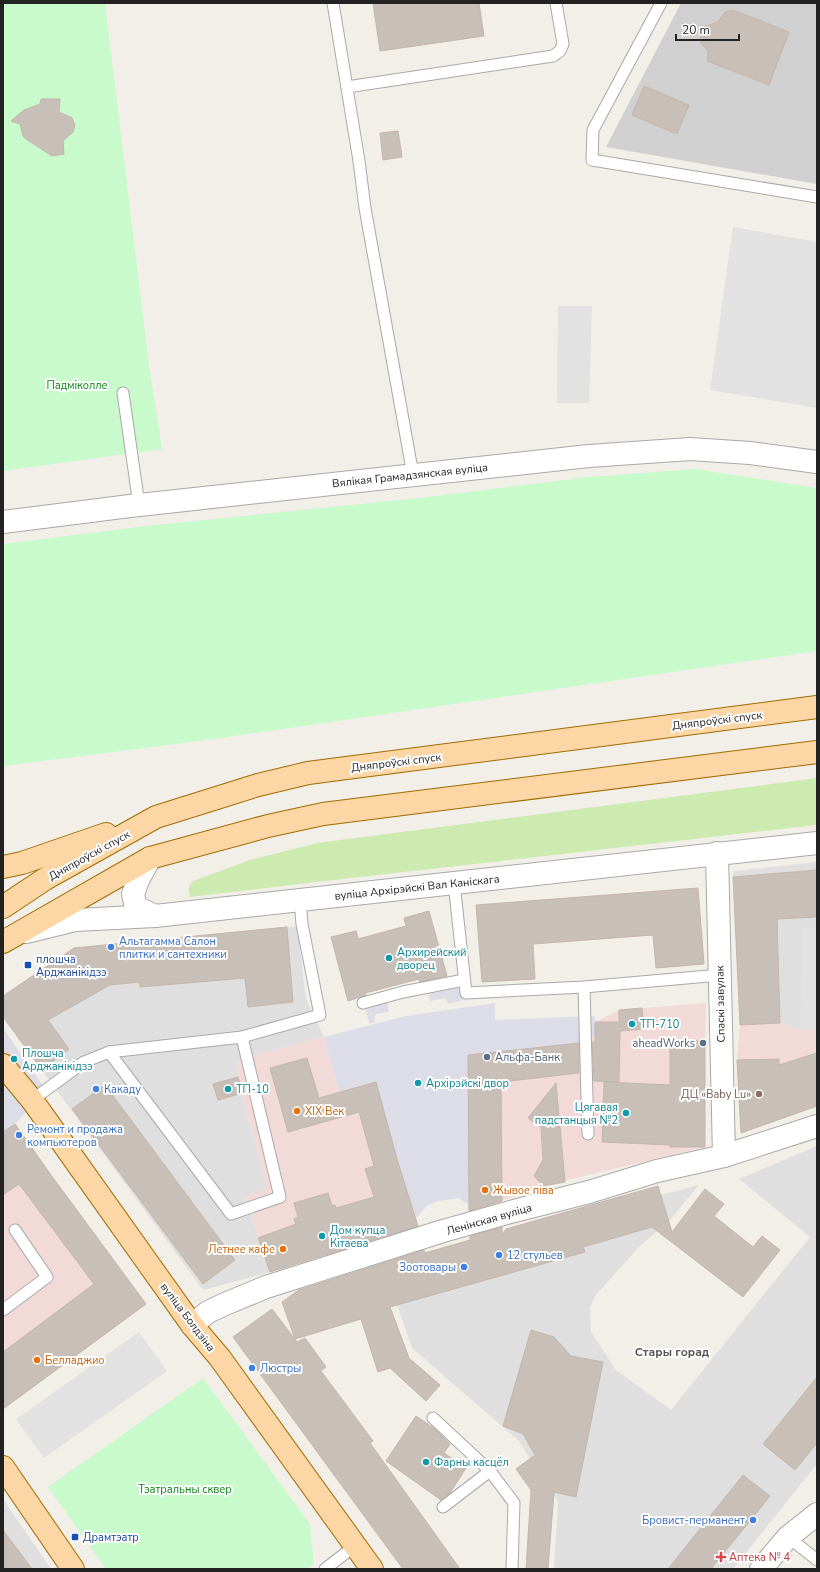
<svg xmlns="http://www.w3.org/2000/svg" width="820" height="1572" font-family="'Nunito Sans',sans-serif">
<style>
.residential{fill:#e0dfdf}
.commercial{fill:#f2dad9}
.religious{fill:#d0d0d0}
.grass{fill:#cdebb0}
.park{fill:#c8facc}
.parking{fill:#e2e2e2}
.plaza{fill:#dddde8}
.building{fill:#c7bfb8;stroke:#c4b6ab}
.lines{fill:none;stroke-linecap:round;stroke-linejoin:round}
.lane-casing{stroke:#a9a9a9;stroke-width:13}
.street-casing{stroke:#a9a9a9;stroke-width:24}
.primary-casing{stroke:#a06b00;stroke-width:24}
.lane{stroke:#fff;stroke-width:11}
.street{stroke:#fff;stroke-width:22}
.primary{stroke:#fcd6a4;stroke-width:22}
.shop-dot{fill:#3f7fe0;stroke:#fff;stroke-width:1.5}
.culture-dot{fill:#0f9aa8;stroke:#fff;stroke-width:1.5}
.transit-dot{fill:#1a4fb4;stroke:#fff;stroke-width:1.5}
.service-dot{fill:#5c6f8a;stroke:#fff;stroke-width:1.5}
.education-dot{fill:#8d6e63;stroke:#fff;stroke-width:1.5}
.food-dot{fill:#e8710a;stroke:#fff;stroke-width:1.5}
.health-dot{fill:#e0444e;stroke:#fff;stroke-width:1.5}
.labels{text-anchor:middle;stroke-width:4;stroke-linejoin:round;paint-order:stroke}
.park-label{font-size:11px;fill:#0c8416;stroke:#fff}
.street-label{font-size:11px;fill:#222;stroke:#fff}
.shop-label{font-size:11px;fill:#366cbe;stroke:#fff;text-anchor:start}
.culture-label{font-size:11px;fill:#0d838f;stroke:#fff;text-anchor:start}
.transit-label{font-size:11px;fill:#164399;stroke:#fff;text-anchor:start}
.service-label{font-size:11px;fill:#4e5e75;stroke:#fff;text-anchor:end}
.education-label{font-size:11px;fill:#785e54;stroke:#fff;text-anchor:end}
.food-label{font-size:11px;fill:#c56008;stroke:#fff;text-anchor:start}
.health-label{font-size:11px;fill:#be3a42;stroke:#fff;text-anchor:start}
.neighbourhood-label{font-size:12px;font-weight:bold;fill:#555;stroke:#fff}
</style>
<rect width="100%" height="100%" fill="#f2efe9"/>
<!-- residential -->
<g class="residential">
<path d="M817,862V1029L800,1030L780,1023L740,1025L733,871Z"/>
<path d="M287,927H297L306,999L324,1037L237,1060L238,1077L267,1189L245,1197L270,1272L203,1290L3,1017V996L74,948Z"/>
<path d="M817,1146V1464L733,1569H554L558,1502L519,1441L412,1348L384,1267L699,1185L670,1220L639,1247L595,1296L590,1307L591,1332L616,1370L671,1410L810,1237L739,1179Z"/>
<path d="M3,1499L51,1569H3Z"/>
</g>
<!-- commercial -->
<g class="commercial">
<path d="M706,1003L705,1041V1147L543,1186L469,1212L468,1055L577,1043L595,1037V1022L619,1010Z"/>
<path d="M780,1023L800,1030L817,1029V1106L746,1131L740,1128L737,1060L740,1025Z"/>
<path d="M324,1037L339,1092L376,1082L397,1159L419,1228L270,1272L245,1196L267,1189L238,1077L237,1060Z"/>
<path d="M3,1107L51,1175L146,1304L3,1409Z"/>
</g>
<!-- religious -->
<path class="religious" d="M681,3H817V184L606,147Z"/>
<!-- grass -->
<path class="grass" d="M817,778V825L316,882L190,897C188,890 188,886 193,881L250,860L317,843Z"/>
<!-- park -->
<g class="park">
<path d="M3,3H105L149,365L162,449L3,471Z"/>
<path d="M695,469L817,488V651L207,740L3,766V544L145,526L419,498L589,477Z"/>
<path d="M203,1378L310,1524L314,1564L307,1569H106L48,1487Z"/>
</g>
<!-- parking -->
<g class="parking">
<path d="M733,227L817,242V408L710,390Z"/>
<path d="M558,306H592L589,403H557Z"/>
<path d="M817,927V1029L800,1030L802,929Z"/>
<path d="M139,1332L167,1371L44,1458L16,1419Z"/>
</g>
<!-- plaza -->
<g class="plaza">
<path d="M461,986L463,1000L449,1004L445,998L430,1001L429,994Z"/>
<path d="M387,1002L389,1012L376,1014L374,1017L375,1022L369,1023L365,1007Z"/>
<path d="M495,1003V1020L595,1016V1037L577,1043L468,1055L469,1205L459,1198L438,1201L428,1205L416,1218L397,1159L376,1082L339,1092L324,1037L406,1016Z"/>
<path d="M3,1028L46,1090L15,1124L3,1132Z"/>
</g>
<!-- building -->
<g class="building">
<path d="M373,3H479L484,36L380,51Z"/>
<path d="M733,10L789,32L769,85L707,61L708,50L701,44L700,34L703,27L718,22L725,12Z"/>
<path d="M644,86L689,105L677,134L632,115Z"/>
<path d="M41,99H60L59,112L72,118L75,125L73,132L63,141L64,154L52,156L26,139L23,136L20,124L11,121L24,110L40,104Z"/>
<path d="M398,131L402,157L383,160L380,133Z"/>
<path d="M817,870V917L777,919L780,1023L740,1025L733,877Z"/>
<path d="M698,888L704,964L656,968L653,935L533,944L535,979L482,982L476,905Z"/>
<path d="M429,911L447,976L420,982L419,979L365,993L366,995L348,1001L331,937L356,931L358,939L406,926L404,918Z"/>
<path d="M287,927L293,1002L248,1007L245,978L140,987L139,982L110,985L48,1020L69,1049L42,1070L3,1017V996L74,948Z"/>
<path d="M642,1008L644,1029L620,1031L619,1082L594,1081L592,1042H595V1022H619V1010Z"/>
<path d="M670,1041H705V1147H670V1145L602,1142L604,1082L670,1085Z"/>
<path d="M579,1043V1073L501,1082L502,1201L469,1211L468,1055Z"/>
<path d="M817,1053V1106L741,1133L737,1060L779,1059V1065Z"/>
<path d="M307,1058L319,1098L376,1082L397,1159L418,1226L270,1272L258,1238L296,1224L294,1219L298,1217L294,1203L328,1193L332,1206L335,1205L336,1208L374,1197L365,1169L374,1166L359,1112L288,1132L270,1068Z"/>
<path d="M238,1077L243,1093L218,1100L213,1084Z"/>
<path d="M556,1083L565,1182L543,1186L534,1176L543,1160L541,1127L528,1118Z"/>
<path d="M105,1085L235,1260L203,1284L72,1109Z"/>
<path d="M15,1124L51,1175L146,1304L3,1409V1352L94,1284L19,1184L3,1195V1132Z"/>
<path d="M658,1186L672,1232L705,1189L724,1204L714,1216L753,1247L762,1236L780,1250L743,1297L652,1227L583,1247L585,1252L390,1307L409,1358L440,1385L426,1401L390,1368L378,1372L361,1319L295,1339L282,1302L299,1290L424,1250L425,1253L470,1240V1236L502,1227V1235L506,1229Z"/>
<path d="M272,1309L297,1342L305,1338L326,1367L321,1371L373,1441L370,1443L460,1569H403L233,1337Z"/>
<path d="M531,1330L554,1337L571,1356L603,1362L576,1497L554,1492L548,1569H526L531,1490L516,1469L535,1455L523,1434L503,1426Z"/>
<path d="M817,1377V1443L795,1470L763,1444Z"/>
<path d="M416,1416L435,1429L450,1444L444,1453L466,1468L450,1493L441,1500L386,1461Z"/>
<path d="M743,1475L770,1496L711,1569H668Z"/>
<path d="M3,1530L32,1569H3Z"/>
</g>
<g class="lines">
<!-- lane casing -->
<g class="lane-casing">
<g id="lane">
<path d="M333,3L359,161L365,208L413,475"/>
<path d="M661,3L593,130L592,160L817,197"/>
<path d="M347,87L553,56L560,51L563,44L556,3"/>
<path d="M123,393L139,505"/>
<path d="M454,883L466,993L584,987L720,975"/>
<path d="M584,987L588,1134"/>
<path d="M363,1003L403,992L464,980"/>
<path d="M109,1052L231,1214L280,1197L242,1037"/>
<path d="M32,1100L84,1062L109,1052L242,1037L320,1015L302,924L300,900"/>
<path d="M3,1310L47,1277L15,1230"/>
<path d="M433,1418L490,1471L514,1503L512,1569"/>
<path d="M443,1507L490,1471"/>
<path d="M788,1537L817,1560"/>
<path d="M325,1569L356,1545"/>
</g>
</g>
<!-- street casing -->
<g class="street-casing">
<g id="street">
<path d="M3,522L130,506L589,456L690,449L750,453L817,462"/>
<path d="M717,853L724,1156"/>
<path d="M150,858L138,880L133,894L136,907L155,916"/>
<path d="M26,932L75,920L155,916L817,843"/>
<path d="M192,1325L208,1312L225,1304L266,1287L443,1231L514,1211L589,1192L657,1171L724,1156L817,1126"/>
<path d="M761,1569L788,1537L817,1514"/>
</g>
</g>
<!-- primary casing -->
<g class="primary-casing">
<g id="primary">
<path d="M3,867L22,863L106,834"/>
<path d="M3,907L45,879L156,817L258,785L308,773L817,707"/>
<path d="M3,942L150,858L268,826L323,814L817,752"/>
<path d="M3,1065L32,1100L192,1325L220,1358L372,1569"/>
<path d="M3,1467L73,1569"/>
</g>
</g>
<!-- lane -->
<use href="#lane" class="lane"/>
<!-- street -->
<use href="#street" class="street"/>
<!-- primary -->
<use href="#primary" class="primary"/>
</g>
<!-- markers -->
<g class="shop-dot">
<circle cx="111" cy="947" r="4"/>
<circle cx="96" cy="1089" r="4"/>
<circle cx="19" cy="1135" r="4"/>
<circle cx="499" cy="1255" r="4"/>
<circle cx="464" cy="1267" r="4"/>
<circle cx="252" cy="1368" r="4"/>
<circle cx="753" cy="1520" r="4"/>
</g>
<g class="culture-dot">
<circle cx="389" cy="958" r="4"/>
<circle cx="632" cy="1024" r="4"/>
<circle cx="14" cy="1059" r="4"/>
<circle cx="418" cy="1083" r="4"/>
<circle cx="228" cy="1089" r="4"/>
<circle cx="626" cy="1113" r="4"/>
<circle cx="322" cy="1236" r="4"/>
<circle cx="426" cy="1462" r="4"/>
</g>
<g class="transit-dot">
<rect x="24" y="961" width="8" height="8" rx="2"/>
<rect x="71" y="1533" width="8" height="8" rx="2"/>
</g>
<g class="service-dot">
<circle cx="703" cy="1043" r="4"/>
<circle cx="487" cy="1057" r="4"/>
</g>
<circle class="education-dot" cx="759" cy="1094" r="4"/>
<g class="food-dot">
<circle cx="297" cy="1111" r="4"/>
<circle cx="485" cy="1190" r="4"/>
<circle cx="283" cy="1249" r="4"/>
<circle cx="37" cy="1360" r="4"/>
</g>
<path class="health-dot" d="M719 1551h4v4h4v4h-4v4h-4v-4h-4v-4h4z"/>
<g class="labels">
<!-- park labels -->
<g class="park-label">
<text x="77" y="389">Падміколле</text>
<text x="185" y="1493">Тэатральны сквер</text>
</g>
<!-- street labels -->
<g class="street-label">
<text transform="translate(410 475) rotate(-6)" y="4">Вялікая Грамадзянская вуліца</text>
<text transform="translate(717 720) rotate(-7)" y="4">Дняпроўскі спуск</text>
<text transform="translate(396 762) rotate(-7)" y="4">Дняпроўскі спуск</text>
<text transform="translate(89 855) rotate(-29)" y="4">Дняпроўскі спуск</text>
<text transform="translate(417 887) rotate(-6)" y="4">вуліца Архірэйскі Вал Каніскага</text>
<text transform="translate(720 1004) rotate(-91)" y="4">Спаскі завулак</text>
<text transform="translate(489 1219) rotate(-16)" y="4">Ленінская вуліца</text>
<text transform="translate(188 1317) rotate(53)" y="4">вуліца Болдзіна</text>
</g>
<!-- shop labels -->
<g class="shop-label">
<text x="119" y="945">Альтагамма Салон<tspan x="119" dy="13">плитки и сантехники</tspan></text>
<text x="104" y="1093">Какаду</text>
<text x="27" y="1133">Ремонт и продажа<tspan x="27" dy="13">компьютеров</tspan></text>
<text x="507" y="1259">12 стульев</text>
<text x="456" y="1271" text-anchor="end">Зоотовары</text>
<text x="260" y="1372">Люстры</text>
<text x="745" y="1524" text-anchor="end">Бровист-перманент</text>
</g>
<!-- culture labels -->
<g class="culture-label">
<text x="397" y="956">Архирейский<tspan x="397" dy="13">дворец</tspan></text>
<text x="640" y="1028">ТП-710</text>
<text x="22" y="1057">Плошча<tspan x="22" dy="13">Арджанікідзэ</tspan></text>
<text x="426" y="1087">Архірэйскі двор</text>
<text x="236" y="1093">ТП-10</text>
<text x="618" y="1111" text-anchor="end">Цягавая<tspan x="618" dy="13">падстанцыя №2</tspan></text>
<text x="330" y="1234">Дом купца<tspan x="330" dy="13">Кітаева</tspan></text>
<text x="434" y="1466">Фарны касцёл</text>
</g>
<!-- transit labels -->
<g class="transit-label">
<text x="36" y="963">плошча<tspan x="36" dy="13">Арджанікідзэ</tspan></text>
<text x="83" y="1541">Драмтэатр</text>
</g>
<!-- service labels -->
<g class="service-label">
<text x="695" y="1047">aheadWorks</text>
<text x="495" y="1061" text-anchor="start">Альфа-Банк</text>
</g>
<!-- education labels -->
<g class="education-label">
<text x="751" y="1098">ДЦ «Baby Lu»</text>
</g>
<!-- food labels -->
<g class="food-label">
<text x="305" y="1115">XIX Век</text>
<text x="493" y="1194">Жывое піва</text>
<text x="275" y="1253" text-anchor="end">Летнее кафе</text>
<text x="45" y="1364">Белладжио</text>
</g>
<!-- health labels -->
<g class="health-label">
<text x="729" y="1561">Аптека № 4</text>
</g>
<!-- neighbourhood labels -->
<g class="neighbourhood-label">
<text x="672" y="1356">Стары горад</text>
</g>
</g>
<!-- border -->
<rect width="820" height="1572" fill="none" stroke="#222222" stroke-width="8"/>
<!-- scale -->
<path d="M676 34v6h63v-6" fill="none" stroke="#222222" stroke-width="2"/>
<text x="682" y="34" font-size="12" fill="#222222" stroke="#ffffff" stroke-width="3" paint-order="stroke">20 m</text>
</svg>
